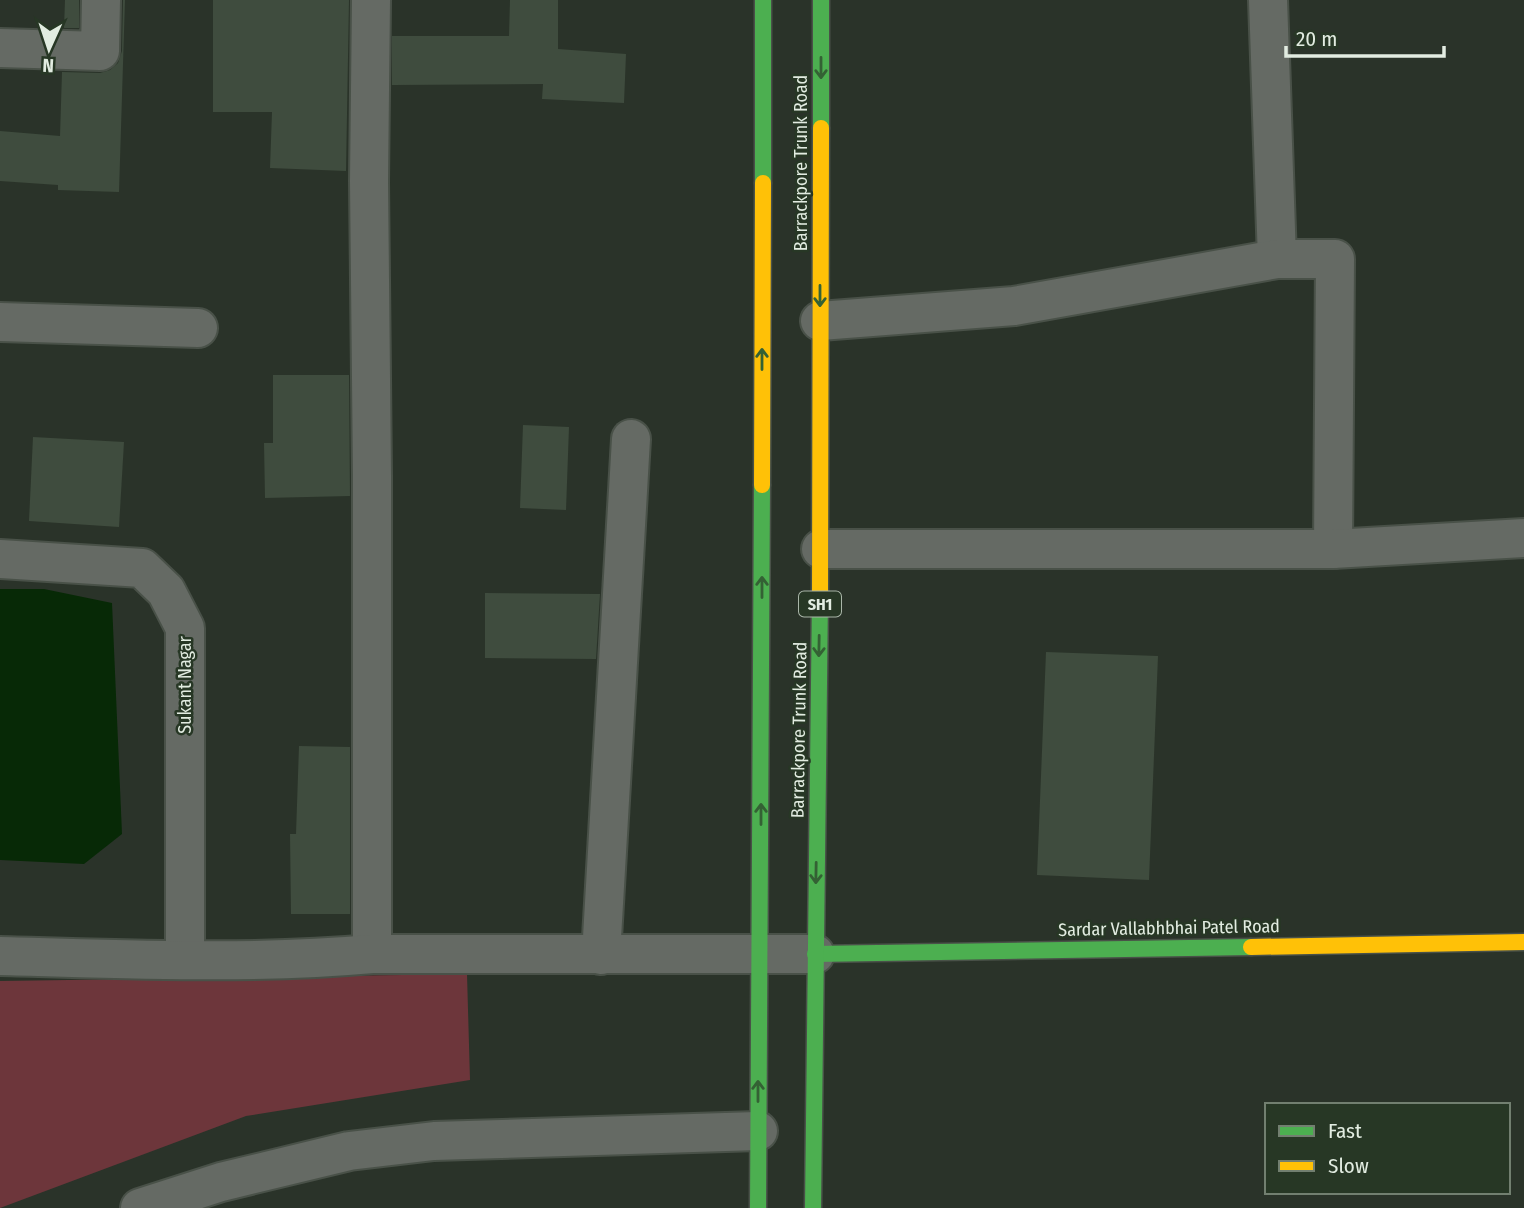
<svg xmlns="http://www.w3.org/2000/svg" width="1524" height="1208" font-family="'Fira Sans Condensed',sans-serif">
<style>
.green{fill:#6d363b}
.water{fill:#072906}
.building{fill:#3f4c3e}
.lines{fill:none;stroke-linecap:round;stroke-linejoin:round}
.street-casing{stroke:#495148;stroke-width:42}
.fast-casing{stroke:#495148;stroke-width:19}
.slow-casing{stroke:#495148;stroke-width:19}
.street{stroke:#656a64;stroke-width:38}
.fast{stroke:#4caf50;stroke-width:16}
.slow{stroke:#ffc107;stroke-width:16}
.oneway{stroke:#346134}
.labels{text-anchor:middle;stroke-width:5;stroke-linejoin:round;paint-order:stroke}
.shield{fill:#273725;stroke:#aab6a9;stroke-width:2}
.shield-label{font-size:16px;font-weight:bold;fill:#e2ece1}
.street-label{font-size:18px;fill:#e2ece1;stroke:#273725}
</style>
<rect width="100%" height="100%" fill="#2a3329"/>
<!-- green -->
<path class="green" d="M467,974L470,1080L246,1116L0,1208V981Z"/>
<!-- water -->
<path class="water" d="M0,589H44L112,603L122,834L84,864L0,860Z"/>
<!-- building -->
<g class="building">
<path d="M65,0H79V28H64Z"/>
<path d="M123,0H125L119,192L58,190V185L0,181V131L60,136L62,72L100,73L110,70L118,63L122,51Z"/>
<path d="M213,0H349L346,171L270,168L272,112H213Z"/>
<path d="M510,0H558V49L626,54L624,103L542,99L543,84L392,85V36H509Z"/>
<path d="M273,375H349L350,496L265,498L264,443H273Z"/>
<path d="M523,425L569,427L566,510L520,508Z"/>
<path d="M33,437L124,442L119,527L29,521Z"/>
<path d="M485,593L600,594L596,659L485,658Z"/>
<path d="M1046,652L1158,656L1149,880L1037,875Z"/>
<path d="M299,746L350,747V914H291L290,834H296Z"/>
</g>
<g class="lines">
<!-- street casing -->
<g class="street-casing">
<g id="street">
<path d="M371,0L369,181L372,476V954"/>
<path d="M1268,0L1277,259"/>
<path d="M0,48L100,51L101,0"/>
<path d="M820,321L1014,306L1277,259H1335L1333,549"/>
<path d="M0,322L198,328"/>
<path d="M821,549H1333L1524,538"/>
<path d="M0,559L142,568L166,591L185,628V960"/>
<path d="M601,955L631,439"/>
<path d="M0,956C124,959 249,965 372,954H815"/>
<path d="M140,1208L221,1182L349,1151L434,1141L758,1131"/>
</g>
</g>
<!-- fast casing -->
<g class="fast-casing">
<g id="fast">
<path d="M821,0V128"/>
<path d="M763,183V0"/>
<path d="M815,954L1251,947"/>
<path d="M758,1208L762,485"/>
<path d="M813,1208L820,596"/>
</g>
</g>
<!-- slow casing -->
<g class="slow-casing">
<g id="slow">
<path d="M762,485L763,183"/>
<path d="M820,596L821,128"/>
<path d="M1251,947L1524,942"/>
</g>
</g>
<!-- street -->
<use href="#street" class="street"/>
<!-- fast -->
<use href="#fast" class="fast"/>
<!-- slow -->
<use href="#slow" class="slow"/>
</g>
<!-- one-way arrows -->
<defs><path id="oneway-shaft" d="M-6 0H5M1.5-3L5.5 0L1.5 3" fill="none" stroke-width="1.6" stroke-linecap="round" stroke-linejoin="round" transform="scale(1.75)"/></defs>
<g class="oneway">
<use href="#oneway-shaft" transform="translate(821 68) rotate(90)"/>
<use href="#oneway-shaft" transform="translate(820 296) rotate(90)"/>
<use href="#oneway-shaft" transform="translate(762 359) rotate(-90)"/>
<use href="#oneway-shaft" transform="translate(762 587) rotate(-90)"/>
<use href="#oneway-shaft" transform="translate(819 646) rotate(91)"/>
<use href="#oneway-shaft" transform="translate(761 814) rotate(-90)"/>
<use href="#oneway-shaft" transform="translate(816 873) rotate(91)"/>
<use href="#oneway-shaft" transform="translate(758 1091) rotate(-90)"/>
</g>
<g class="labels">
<!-- shield labels -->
<rect class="shield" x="799" y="591.5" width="42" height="25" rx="5"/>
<g class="shield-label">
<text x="820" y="610">SH1</text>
</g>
<!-- street labels -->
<g class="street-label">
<text transform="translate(801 163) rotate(-90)" y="6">Barrackpore Trunk Road</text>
<text transform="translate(185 685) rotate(-90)" y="6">Sukant Nagar</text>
<text transform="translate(799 730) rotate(-89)" y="6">Barrackpore Trunk Road</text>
<text transform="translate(1169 928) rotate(-1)" y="6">Sardar Vallabhbhai Patel Road</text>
</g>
</g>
<!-- legend -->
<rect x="1265" y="1103" width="245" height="91" fill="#273725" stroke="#727f70" stroke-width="2"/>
<rect x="1279" y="1126" width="35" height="10" fill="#4caf50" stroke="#727f70" stroke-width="2"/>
<text x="1328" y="1138" font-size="21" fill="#e2ece1">Fast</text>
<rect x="1279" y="1161" width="35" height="10" fill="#ffc107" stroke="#727f70" stroke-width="2"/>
<text x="1328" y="1173" font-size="21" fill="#e2ece1">Slow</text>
<!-- north arrow -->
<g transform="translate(49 49) rotate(183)" stroke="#273725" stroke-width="5" paint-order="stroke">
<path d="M0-5L12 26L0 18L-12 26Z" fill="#e2ece1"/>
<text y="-10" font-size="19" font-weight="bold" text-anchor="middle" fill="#e2ece1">N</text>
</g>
<!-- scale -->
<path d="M1286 46v10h158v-10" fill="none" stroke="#e2ece1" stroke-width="3.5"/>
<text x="1296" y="46" font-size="21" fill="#e2ece1" stroke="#273725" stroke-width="5" paint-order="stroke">20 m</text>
</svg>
